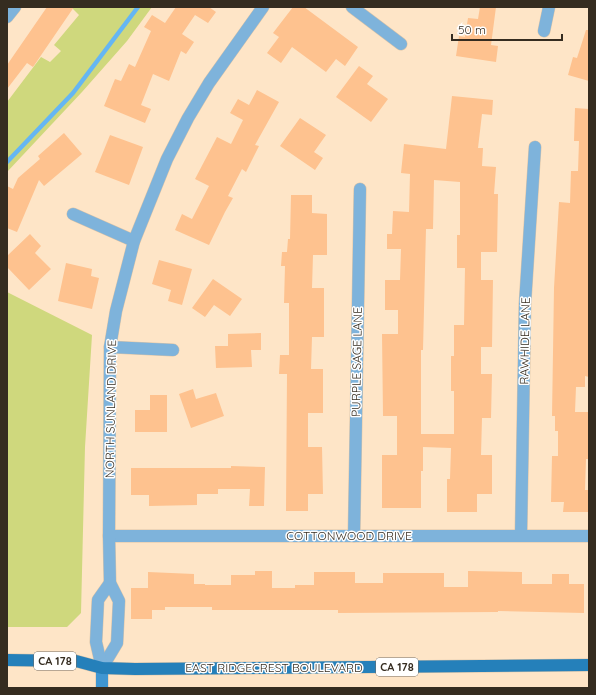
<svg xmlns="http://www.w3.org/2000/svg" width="596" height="695" font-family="Quicksand,sans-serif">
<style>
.green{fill:#cfd87d}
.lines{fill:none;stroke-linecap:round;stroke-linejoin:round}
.stream{stroke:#65b6f3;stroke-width:4.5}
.building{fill:#fec28f;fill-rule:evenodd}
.street-casing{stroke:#dac4a9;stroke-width:13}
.secondary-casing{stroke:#dac4a9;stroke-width:13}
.primary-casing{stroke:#dac4a9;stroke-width:13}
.street{stroke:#7eb3db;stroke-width:12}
.secondary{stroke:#3f96d2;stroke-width:12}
.primary{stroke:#2580ba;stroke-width:12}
.labels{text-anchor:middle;stroke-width:3;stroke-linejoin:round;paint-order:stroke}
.shield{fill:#fff;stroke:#726b63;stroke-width:1}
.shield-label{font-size:11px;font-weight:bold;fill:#352c20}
.street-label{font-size:12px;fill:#352c20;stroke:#fff}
</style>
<rect width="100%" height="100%" fill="#fee5c7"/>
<!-- green -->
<g class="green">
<path d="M71,7H152L127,41L82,92L7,172V102L41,57L50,62L61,51L54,45L79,15Z"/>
<path d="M7,292L92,335L85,447L81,613L67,627H7Z"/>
</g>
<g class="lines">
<!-- stream -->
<path class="stream" d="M7,162L73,93L138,7"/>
</g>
<!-- building -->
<g class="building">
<path d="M47,7H74L33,67L27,63L7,89V65Z"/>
<path d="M176,7H209L216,12L208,23L195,15L182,34L194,42L186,54L181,51L169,81L153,74L141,105L151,109L145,123L104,106L115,79L121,81L129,64L135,67L151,31L144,27L152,15L165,23Z"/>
<path d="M293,7H304L358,47L345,66L336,59L326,72L292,47L281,63L267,53L279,37L273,33Z"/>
<path d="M480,7H496L491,45L498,46L496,62L456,56L459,36L465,37L468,18L478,19Z"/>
<path d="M586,30H589V81L568,75L573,57L577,58Z"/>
<path d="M359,66L373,76L367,84L388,99L371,122L336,97Z"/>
<path d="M257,90L279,102L255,145L259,146L246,172L242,169L228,196L233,198L225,212L209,245L175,230L182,214L192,219L209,186L195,179L217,137L231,144L243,120L230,113L238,99L249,105Z"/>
<path d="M452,96L493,100L492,115L482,114L478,148H483L482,166L496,167L494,194H498L497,252H481V280H493L492,347H481V374H492L491,418H482L481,455H492V494H477V512H447V479H450L451,448L423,447V471H421V508H382V455H397V416H383L382,334H398V310H385V280H400L401,249H387V234H392L393,211L409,212L410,174L401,173L404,144L446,149ZM434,180L460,182V235H457V268H465L464,325H454V356H451V391H454V434H421V350H423L426,229H433Z"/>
<path d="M575,108L589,109V377L585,376V387H576L575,412H589V459H586L585,490H589V512H563L564,502H551L552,456H558V431H555V416H552L554,288L559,202L570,203L571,171H578L579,141H574Z"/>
<path d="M300,118L326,135L314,152L323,158L315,170L280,146Z"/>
<path d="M64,133L82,154L44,186L39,180L17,232L7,228V186L13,189L18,178L40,159L38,156Z"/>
<path d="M110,135L143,147L129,185L95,172Z"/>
<path d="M291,195H312V213L327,214V255H313L312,288H324V337H312L311,369H323V413H308V447H322L323,494H308V511H286L287,374H279L280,355H289V303H284L285,266H281L282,252H287L288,239H290Z"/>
<path d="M30,234L41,246L35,253L51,269L29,290L7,267V256Z"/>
<path d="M159,260L192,269L182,305L168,301L171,290L152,284Z"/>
<path d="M66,263L92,269L91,276L99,278L92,309L58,301Z"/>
<path d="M213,279L242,299L230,316L214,305L205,317L192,308Z"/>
<path d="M261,333V350H251L252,367L216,368L215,346H228V334Z"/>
<path d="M193,389L196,399L216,393L224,416L191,428L179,394Z"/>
<path d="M150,395H167V432H135V410H150Z"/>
<path d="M231,466L265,467L264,506H249L250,489H218V494H197V505L149,506V495H131V468H231Z"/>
<path d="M255,571H272V588H295V585H314V572H355V583H383V573H444V587H468V571L522,572V584H552V574H569V584H584V613L498,611V612L338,613V610H212V607H165V610H152V619H131V588H148V572L194,574V584H205V585H231V575H255Z"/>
</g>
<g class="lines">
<!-- street casing -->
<g class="street-casing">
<g id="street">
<path d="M352,7L401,44"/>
<path d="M7,17L15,7"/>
<path d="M544,31L549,7"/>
<path d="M73,214L134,241"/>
<path d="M110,347L173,350"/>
<path d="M521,535L525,304L535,147"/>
<path d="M109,536H589"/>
<path d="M354,536L360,189"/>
<path d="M102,668L117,643L119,601L110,583L109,536L110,347L116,311L134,241L167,159L188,118L209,83L263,7"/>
<path d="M102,668L96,642L98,600L110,583"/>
</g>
</g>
<!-- secondary casing -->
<g class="secondary-casing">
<path id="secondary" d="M102,668V688"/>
</g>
<!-- primary casing -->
<g class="primary-casing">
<path id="primary" d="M7,660L76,661L102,668L135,669L589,665"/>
</g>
<!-- street -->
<use href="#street" class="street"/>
<!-- secondary -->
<use href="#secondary" class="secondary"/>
<!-- primary -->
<use href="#primary" class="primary"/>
</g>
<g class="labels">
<!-- shield labels -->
<g class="shield">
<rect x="34" y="652" width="42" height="18" rx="3"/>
<rect x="376" y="658" width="42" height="18" rx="3"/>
</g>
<g class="shield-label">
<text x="55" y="665">CA 178</text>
<text x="397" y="671">CA 178</text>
</g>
<!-- street labels -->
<g class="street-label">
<text transform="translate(525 341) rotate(-89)" y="4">RAWHIDE LANE</text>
<text transform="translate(357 362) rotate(-89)" y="4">PURPLE SAGE LANE</text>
<text transform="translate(111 409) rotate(-89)" y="4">NORTH SUNLAND DRIVE</text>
<text x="349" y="540">COTTONWOOD DRIVE</text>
<text x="274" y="672">EAST RIDGECREST BOULEVARD</text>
</g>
</g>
<!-- border -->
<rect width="596" height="695" fill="none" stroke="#352c20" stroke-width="16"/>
<!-- scale -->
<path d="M452 34v6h110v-6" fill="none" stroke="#352c20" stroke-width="2"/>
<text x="458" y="34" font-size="12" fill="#352c20" stroke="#ffffff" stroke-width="3" paint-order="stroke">50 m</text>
</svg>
